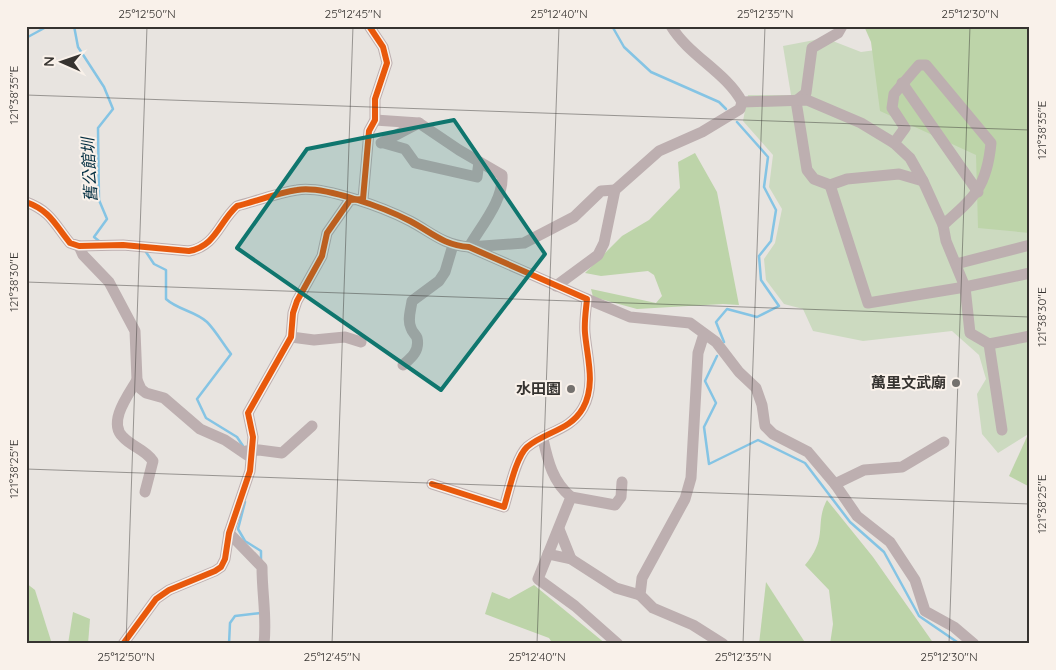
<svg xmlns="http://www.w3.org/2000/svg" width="1056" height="670" font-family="Quicksand,'Noto Sans TC',sans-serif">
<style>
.green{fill:#ccdac0}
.forest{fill:#bdd4a9}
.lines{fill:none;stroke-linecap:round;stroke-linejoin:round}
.stream{stroke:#85c4e4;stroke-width:2.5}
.minor{stroke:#bdafb0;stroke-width:11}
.cycleway-casing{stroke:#f9f1ea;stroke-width:9}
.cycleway{stroke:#e8590c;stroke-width:6}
.marked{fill:#0f766e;fill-opacity:0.2;stroke:#0f766e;stroke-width:4;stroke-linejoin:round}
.ticks{fill:none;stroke:#363330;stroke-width:1;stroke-opacity:0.45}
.poi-dot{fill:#74716e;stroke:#f9f1ea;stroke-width:2}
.labels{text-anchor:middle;stroke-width:4;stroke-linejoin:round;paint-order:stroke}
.poi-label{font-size:15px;font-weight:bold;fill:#363330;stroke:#f9f1ea;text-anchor:end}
.water-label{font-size:16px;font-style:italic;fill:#042f42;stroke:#f9f1ea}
.neatline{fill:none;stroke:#363330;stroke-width:2}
.ticks-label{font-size:12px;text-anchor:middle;fill:#363330}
</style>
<rect width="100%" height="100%" fill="#e8e4e0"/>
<!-- green -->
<path class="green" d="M825,38L861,52L928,43L1030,75V433L998,453L982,434L977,394L986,379L979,355L952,331L863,341L813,331L803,309L784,304L766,280L764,259L775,243L782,209L769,187L773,155L743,121L748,95H791L783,46Z"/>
<!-- forest -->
<g class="forest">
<path d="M864,26H1030V233L978,228L976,155L880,111L871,42Z"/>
<path d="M695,153L717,192L739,305L723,304L637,309L593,297L591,289L656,303L662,296L654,275L648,271L601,276L585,273L622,236L649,220L680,188L678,162Z"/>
<path d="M1030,430V487L1009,476Z"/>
<path d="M827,500L873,557L934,644H830L833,624L829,590L805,565C829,537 814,524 827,500Z"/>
<path d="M766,582L806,644H759Z"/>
<path d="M26,583L35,590L52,644H26Z"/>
<path d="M534,585L606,644H553L549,638L485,614L492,592L509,599Z"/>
<path d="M73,612L90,619L88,644H68Z"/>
</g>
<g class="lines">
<!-- stream -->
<g class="stream">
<path d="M74,26L78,47L104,87L113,109L98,128L99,200L107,219L94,237L99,241"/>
<path d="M612,26L624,47L651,72L719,102L726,109"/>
<path d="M26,38L48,26"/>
<path d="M146,252L154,264L166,270V299C178,310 195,311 207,322C216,331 223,344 231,354L197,399L206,418L237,437L243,446"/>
<path d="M724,342L716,322L727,309L757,317L779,306L761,280L759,256L771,241L776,210L764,187L768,157L737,122"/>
<path d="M717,356L705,381L716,403L704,427L709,464L758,440L805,463L850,522L884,552L919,616L960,644"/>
<path d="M245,502L238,529L245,541L261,551V560"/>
<path d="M229,644L230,623L235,616L261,613"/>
</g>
<!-- minor -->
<g class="minor">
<path d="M842,26L838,33L812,48L806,93L796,101L807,170L814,179L830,185L847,179L899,174L923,181"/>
<path d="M902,83L978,192"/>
<path d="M742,102L807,100L861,123L894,143L910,158L923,181L943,225L946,241L965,287L1030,273"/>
<path d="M375,120L419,123L459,150L502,175C504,200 481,226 469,247L524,243L574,217L601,191L615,190"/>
<path d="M381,143L419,123"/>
<path d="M384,143L405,149L415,163L477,177L479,162"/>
<path d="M894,143L905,128L892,108L894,94L919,65H926L991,143C987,186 975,197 943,225"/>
<path d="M830,185L868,303L965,287L970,333L989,344L1030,336"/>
<path d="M26,202C51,211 55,225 70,243L79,246L123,245L189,251C216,246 219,222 237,206C257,201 277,193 297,190C323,185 385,208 410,221C431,232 443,245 469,247L587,299C586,310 584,322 585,333C587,357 596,385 583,408C570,431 546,431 527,447C516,457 509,491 504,507L432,484"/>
<path d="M79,246L83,255L109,282L135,331L137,380L141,389L146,393L164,398L200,429L225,440L247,455L246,451L259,450L282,453L312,426"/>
<path d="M956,264L1030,245"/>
<path d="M556,286L598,255L604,243L615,190L659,151L702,132L740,109L742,102C726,72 689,56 671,26"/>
<path d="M587,299L630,317L690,323L716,342L739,372L756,388L762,405L765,426L773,434L808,452L835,484L857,516L890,542L915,580L925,611L954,627L974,644"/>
<path d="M704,334L698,353L691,478L685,499L642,578L640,595L653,608L693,625L723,644"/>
<path d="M291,337L314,340L345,337L361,342"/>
<path d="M989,344L1002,430"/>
<path d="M403,365C411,358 420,351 417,338C416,335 412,332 411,328C407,320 411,309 412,301L439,281L445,272L453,245"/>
<path d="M137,380C129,394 107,422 123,437C132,447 145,449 153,461L145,492"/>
<path d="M543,439C548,462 553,482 571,497L538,579L575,606L618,644"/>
<path d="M835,484L864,470L902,467L944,442"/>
<path d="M571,497L615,505L621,497L622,482"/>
<path d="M559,529L571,559"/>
<path d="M229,533L262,567C262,594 267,617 264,644"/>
<path d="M548,554L571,559L616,588L640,595"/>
<path d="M123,644L156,599L169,590L215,571L221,567L225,559L229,533L250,471L253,437L248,413L291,337L293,313L297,301L322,256L327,233L350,200L363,199L369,131L375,120V99L387,63L383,47L369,26"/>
</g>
<!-- cycleway casing -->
<g class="cycleway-casing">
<g id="cycleway">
<path d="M26,202C51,211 55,225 70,243L79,246L123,245L189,251C216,246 219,222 237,206C257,201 277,193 297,190C323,185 385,208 410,221C431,232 443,245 469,247L587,299C586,310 584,322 585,333C587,357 596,385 583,408C570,431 546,431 527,447C516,457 509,491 504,507L432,484"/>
<path d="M123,644L156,599L169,590L215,571L221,567L225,559L229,533L250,471L253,437L248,413L291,337L293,313L297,301L322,256L327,233L350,200L363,199L369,131L375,120V99L387,63L383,47L369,26"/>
</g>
</g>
<!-- cycleway -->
<use href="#cycleway" class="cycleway"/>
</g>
<!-- marked area -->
<path class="marked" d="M454,120L545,254L441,390L237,248L307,149Z"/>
<!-- ticks -->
<path class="ticks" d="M26,95L1030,130M26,282L1030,317M26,469L1030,504M126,644L147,26M332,644L353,26M537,644L559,26M743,644L765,26M949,644L970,26"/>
<!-- markers -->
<g class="poi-dot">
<circle cx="956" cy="383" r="5"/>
<circle cx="571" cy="389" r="5"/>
</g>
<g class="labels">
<!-- poi labels -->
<g class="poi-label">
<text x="946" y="388">萬里文武廟</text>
<text x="561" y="394">水田園</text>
</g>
<!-- water labels -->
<g class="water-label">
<text transform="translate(89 170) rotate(-93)" y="6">舊公館圳</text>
</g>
</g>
<!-- border -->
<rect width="1056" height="670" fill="none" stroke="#f9f1ea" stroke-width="55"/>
<!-- north arrow -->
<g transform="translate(62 62) rotate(272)" stroke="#f9f1ea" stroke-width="4" paint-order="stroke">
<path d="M0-4L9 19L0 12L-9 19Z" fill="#363330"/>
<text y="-8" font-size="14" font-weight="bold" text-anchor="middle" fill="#363330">N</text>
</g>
<rect x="28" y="28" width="1000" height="614" class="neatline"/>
<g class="ticks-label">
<text x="147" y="18">25°12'50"N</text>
<text x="353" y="18">25°12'45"N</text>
<text x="559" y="18">25°12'40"N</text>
<text x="765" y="18">25°12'35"N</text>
<text x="970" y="18">25°12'30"N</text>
<text transform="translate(14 95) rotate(-90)" y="4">121°38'35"E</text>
<text transform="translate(1042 130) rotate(-90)" y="4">121°38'35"E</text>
<text transform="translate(14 282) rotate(-90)" y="4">121°38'30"E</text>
<text transform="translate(1042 317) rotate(-90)" y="4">121°38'30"E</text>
<text transform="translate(14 469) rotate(-90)" y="4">121°38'25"E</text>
<text transform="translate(1042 504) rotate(-90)" y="4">121°38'25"E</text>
<text x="126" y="661">25°12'50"N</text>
<text x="332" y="661">25°12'45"N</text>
<text x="537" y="661">25°12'40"N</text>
<text x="743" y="661">25°12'35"N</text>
<text x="949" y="661">25°12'30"N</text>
</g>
</svg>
